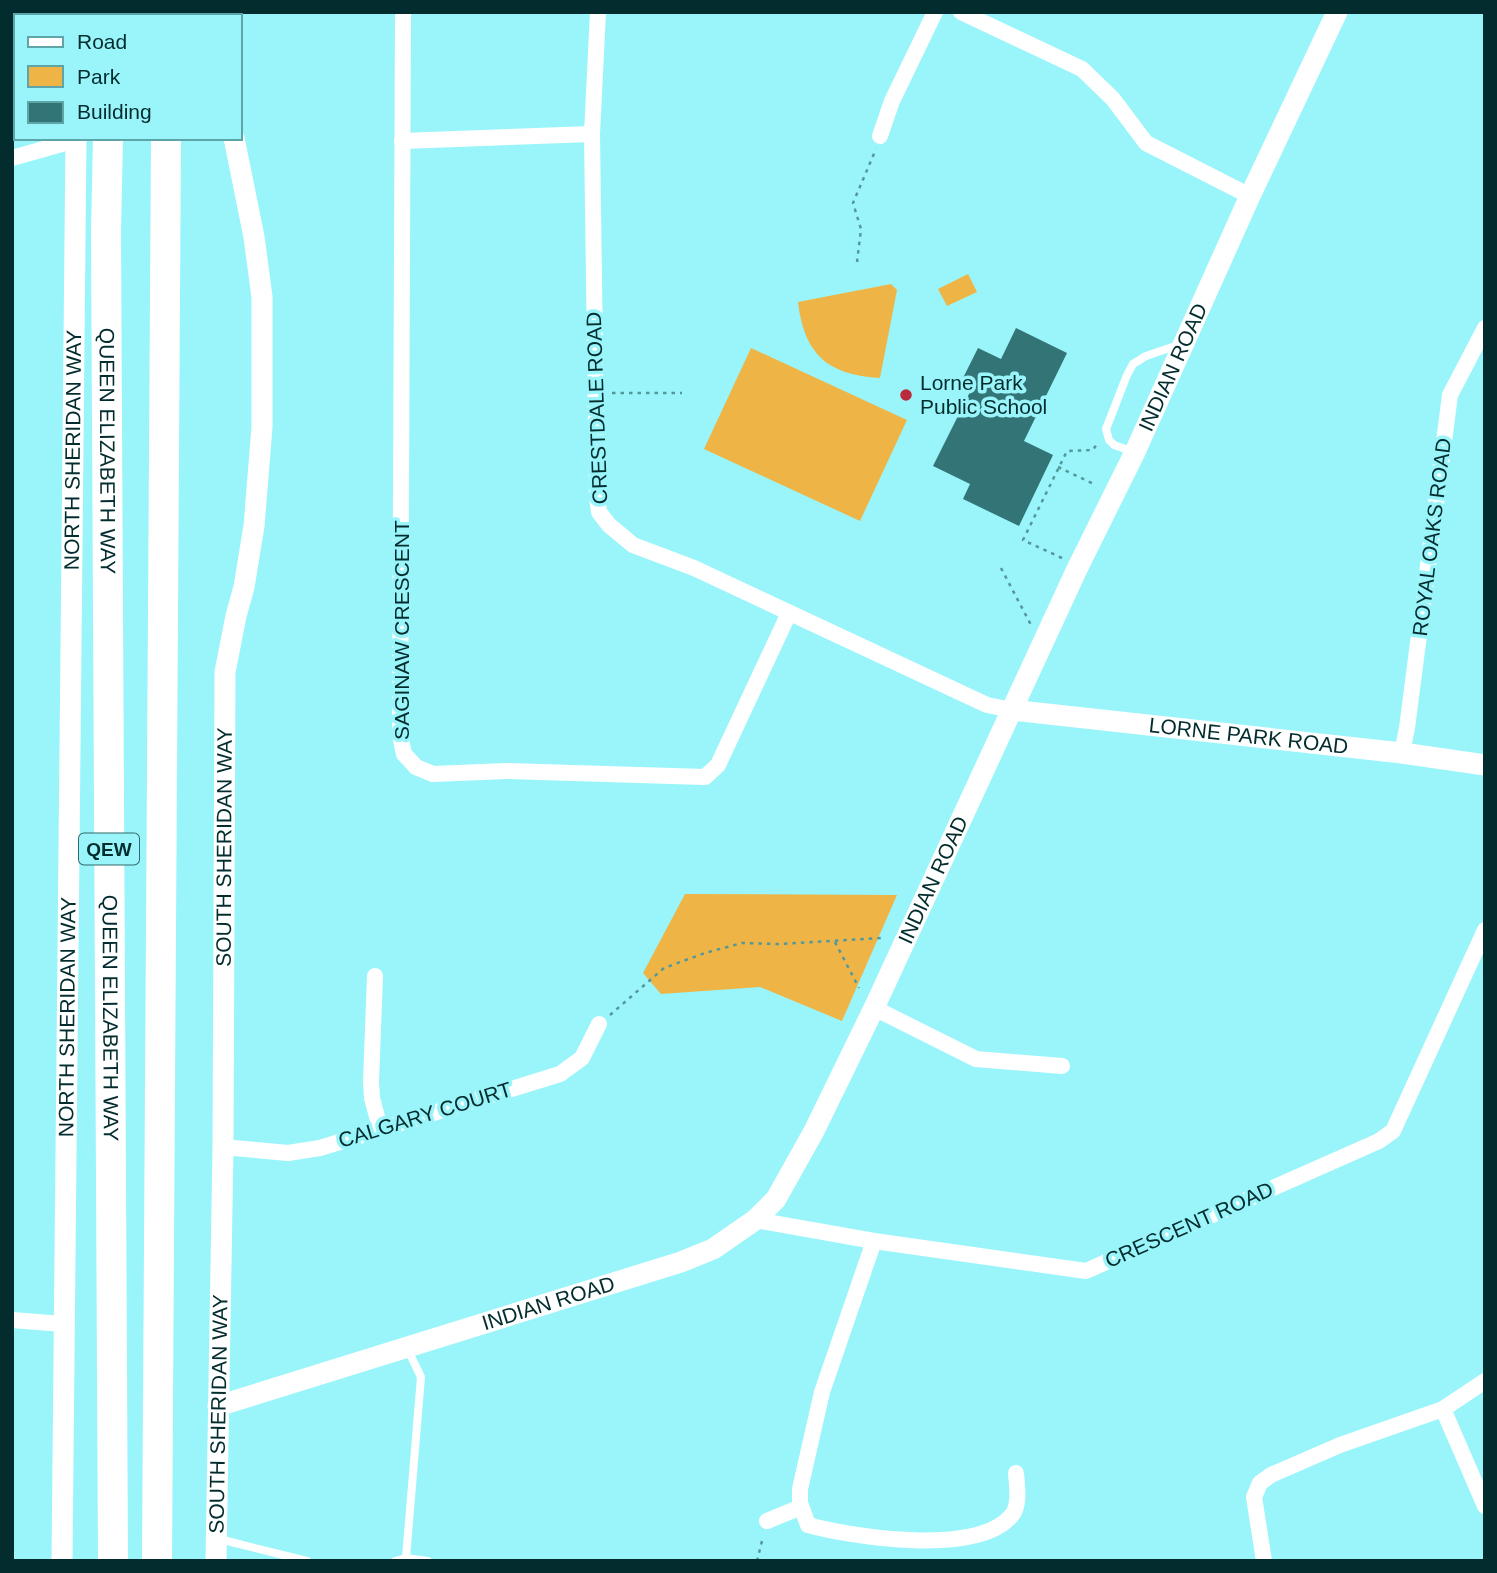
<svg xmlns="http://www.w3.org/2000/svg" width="1497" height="1573" font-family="Helvetica,sans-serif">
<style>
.green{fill:#eeb546}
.building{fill:#337477}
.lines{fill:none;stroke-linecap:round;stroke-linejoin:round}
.path{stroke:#54989b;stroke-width:2.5;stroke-dasharray:3.5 5;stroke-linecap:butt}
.service{stroke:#fff;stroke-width:8}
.minor{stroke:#fff;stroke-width:16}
.tertiary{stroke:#fff;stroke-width:21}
.motorway{stroke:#fff;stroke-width:30}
.poi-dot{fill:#bb2a3a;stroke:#9af5fa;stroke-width:2.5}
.labels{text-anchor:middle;stroke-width:7;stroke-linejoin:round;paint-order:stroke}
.shield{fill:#9af5fa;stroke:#30686b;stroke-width:2}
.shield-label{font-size:19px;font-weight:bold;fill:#022c2e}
.street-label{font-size:21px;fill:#022c2e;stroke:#9af5fa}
.poi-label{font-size:21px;fill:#022c2e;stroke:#9af5fa;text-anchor:start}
</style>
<rect width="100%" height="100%" fill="#9af5fa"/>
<!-- green -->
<g class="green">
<path d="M968,274L977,292L947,306L938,289Z"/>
<path d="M891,284L897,290L880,378C827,375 804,354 798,302Z"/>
<path d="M751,348L907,420L860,521L704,449Z"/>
<path d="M685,894L897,895L842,1021L760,987L661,994L643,973Z"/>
</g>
<!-- building -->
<path class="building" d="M1016,328L1067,353L1024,441L1053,455L1019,526L963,499L970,484L933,466L971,390L960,384L978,348L1001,359Z"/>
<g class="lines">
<!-- path -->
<g class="path">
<path d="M857,262L861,229L853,203L876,149"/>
<path d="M612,393H682"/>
<path d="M1058,467L1096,485"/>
<path d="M1062,558L1023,540L1067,451L1093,450L1098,442"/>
<path d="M1001,568L1031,625"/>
<path d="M835,942L859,988"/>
<path d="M610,1015L664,968L705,953L742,943L778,944L881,938"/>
<path d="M757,1561L763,1537"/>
</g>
<!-- service -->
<g class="service">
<path d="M1134,452L1114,445L1109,440L1106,429L1127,375L1133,364L1146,356L1181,344"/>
<path d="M219,1539L307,1561"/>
<path d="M406,1558L421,1377L407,1348"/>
<path d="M395,1561L406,1558L428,1561"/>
</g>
<!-- minor -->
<g class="minor">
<path d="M403,12L400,735L404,754L416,767L433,774L506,771L705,777L718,765L789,613"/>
<path d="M598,12L592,134L597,497L599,512L609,525L633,545L694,568L987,705L1012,710"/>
<path d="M961,12L1082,69L1113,99L1146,143L1250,196"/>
<path d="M880,136L892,101L935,12"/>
<path d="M402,141L592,134"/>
<path d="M12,158L76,140"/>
<path d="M1402,753L1407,728L1450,395L1485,328"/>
<path d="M375,976L371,1082L372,1098L380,1128"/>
<path d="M874,1008L976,1059L1062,1066"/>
<path d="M223,1147L288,1153L320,1148L560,1074L582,1058L599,1024"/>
<path d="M755,1220L874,1241L1086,1271L1379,1141L1393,1131L1485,930"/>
<path d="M874,1241L822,1392L800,1489V1503L808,1525C852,1537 979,1557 1012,1515C1020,1505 1017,1486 1016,1473"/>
<path d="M12,1320L63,1324"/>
<path d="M1443,1409L1485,1506"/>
<path d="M767,1521L801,1507"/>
<path d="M1264,1561L1254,1497L1260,1483L1271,1475L1340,1445L1443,1409L1485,1381"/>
</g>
<!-- tertiary -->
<g class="tertiary">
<path d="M78,16V12"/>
<path d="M226,16L227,12"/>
<path id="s1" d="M1012,710L1402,753L1485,765"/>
<path id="s2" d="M218,1406L681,1262L713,1249L755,1220L776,1199L814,1131L874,1008L1077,569L1135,452L1250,196L1337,12"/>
<path id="s3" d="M62,1561L76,138"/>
<path id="s4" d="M216,1561L223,1147L225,672L236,616L244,587L254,526L262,427V297L254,237L234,138"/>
</g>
<!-- motorway -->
<g class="motorway">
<path d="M111,16V12"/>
<path d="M167,16V12"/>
<path id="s5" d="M108,138L106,231L113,1561"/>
<path d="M157,1561L166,138"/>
</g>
</g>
<!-- markers -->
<circle class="poi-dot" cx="906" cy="395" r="7"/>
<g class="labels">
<!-- shield labels -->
<rect class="shield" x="79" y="833.5" width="60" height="31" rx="5"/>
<g class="shield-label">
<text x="109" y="856">QEW</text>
</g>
<!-- street labels -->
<g class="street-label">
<text dy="7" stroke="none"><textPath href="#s2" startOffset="1522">INDIAN ROAD</textPath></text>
<text transform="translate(597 408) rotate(-92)" y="7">CRESTDALE ROAD</text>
<text dy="7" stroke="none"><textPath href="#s5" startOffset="313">QUEEN ELIZABETH WAY</textPath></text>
<text dy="7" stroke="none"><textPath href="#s3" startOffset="1111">NORTH SHERIDAN WAY</textPath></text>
<text transform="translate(1432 537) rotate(-83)" y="7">ROYAL OAKS ROAD</text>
<text transform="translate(402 630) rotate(-90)" y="7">SAGINAW CRESCENT</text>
<text dy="7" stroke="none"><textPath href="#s1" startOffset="238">LORNE PARK ROAD</textPath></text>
<text dy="7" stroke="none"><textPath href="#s4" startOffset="714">SOUTH SHERIDAN WAY</textPath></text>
<text dy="7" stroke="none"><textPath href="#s2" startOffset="956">INDIAN ROAD</textPath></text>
<text dy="7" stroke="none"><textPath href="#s3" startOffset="544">NORTH SHERIDAN WAY</textPath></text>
<text dy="7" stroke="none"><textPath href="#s5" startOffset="880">QUEEN ELIZABETH WAY</textPath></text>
<text transform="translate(425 1115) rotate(-17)" y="7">CALGARY COURT</text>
<text transform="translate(1189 1225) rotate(-24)" y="7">CRESCENT ROAD</text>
<text dy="7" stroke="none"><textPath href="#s2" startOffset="346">INDIAN ROAD</textPath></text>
<text dy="7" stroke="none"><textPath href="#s4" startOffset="147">SOUTH SHERIDAN WAY</textPath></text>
</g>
<!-- poi labels -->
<g class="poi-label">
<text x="920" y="390">Lorne Park<tspan x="920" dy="24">Public School</tspan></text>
</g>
</g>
<!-- border -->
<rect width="1497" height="1573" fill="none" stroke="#022c2e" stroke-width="28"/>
<!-- legend -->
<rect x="14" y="14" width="228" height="126" fill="#9af5fa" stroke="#5da5a8" stroke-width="2"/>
<rect x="28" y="37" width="35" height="10" fill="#ffffff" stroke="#5da5a8" stroke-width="2"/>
<text x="77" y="49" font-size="21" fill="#022c2e">Road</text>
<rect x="28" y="66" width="35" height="21" fill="#eeb546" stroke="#5da5a8" stroke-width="2"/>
<text x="77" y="84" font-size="21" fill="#022c2e">Park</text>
<rect x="28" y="102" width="35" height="21" fill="#337477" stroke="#5da5a8" stroke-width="2"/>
<text x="77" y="119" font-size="21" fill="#022c2e">Building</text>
</svg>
